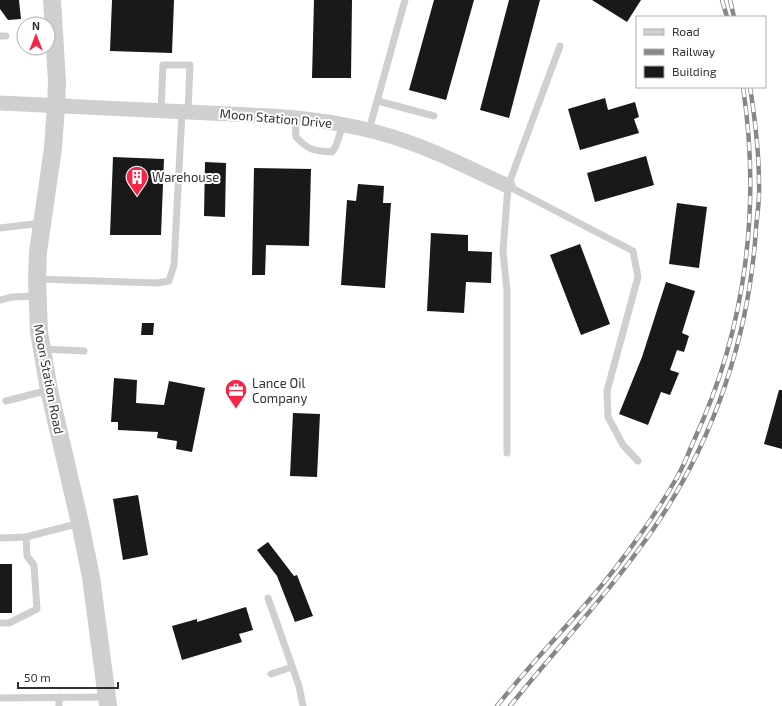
<svg xmlns="http://www.w3.org/2000/svg" width="782" height="706" font-family="'Exo 2',sans-serif">
<style>
.building{fill:#191919}
.lines{fill:none;stroke-linecap:round;stroke-linejoin:round}
.service{stroke:#cfcfcf;stroke-width:7}
.minor{stroke:#cfcfcf;stroke-width:15}
.tertiary{stroke:#cfcfcf;stroke-width:18}
.rail-casing{stroke:#878787;stroke-width:4.5}
.rail{stroke:#fff;stroke-width:3;stroke-dasharray:9;stroke-linecap:butt}
.labels{text-anchor:middle;stroke-width:4;stroke-linejoin:round;paint-order:stroke}
.street-label{font-size:13px;fill:#323232;stroke:#fff}
.poi-label{font-size:13px;fill:#323232;stroke:#fff;text-anchor:start}
</style>
<rect width="100%" height="100%" fill="#fff"/>
<!-- building -->
<g class="building">
<path d="M0,0H19L21,19L8,20L0,9Z"/>
<path d="M112,0H174L172,53L110,51Z"/>
<path d="M314,0H352L351,78H312Z"/>
<path d="M434,0H474L446,100L409,90Z"/>
<path d="M509,0H540L509,118L480,110Z"/>
<path d="M592,0H641L627,22Z"/>
<path d="M605,98L608,110L635,102L639,117L634,119L639,133L580,150L568,109Z"/>
<path d="M646,156L654,185L595,202L587,173Z"/>
<path d="M113,157L164,159L161,235H110Z"/>
<path d="M205,162L226,163L225,217L204,216Z"/>
<path d="M254,168L311,169L309,246L266,245L265,275H252Z"/>
<path d="M358,184L384,186L383,203H391L385,288L341,285L347,200L356,201Z"/>
<path d="M677,203L707,207L699,268L669,264Z"/>
<path d="M431,233L468,235V251L492,252L491,283L466,282L464,313L427,311Z"/>
<path d="M580,244L610,324L581,335L550,255Z"/>
<path d="M666,282L695,291L682,333L689,336L684,352L677,350L670,370L679,373L670,395L661,392L648,425L619,414L642,357Z"/>
<path d="M142,323H154L153,335H141Z"/>
<path d="M114,378L137,380L136,403L164,405L169,381L205,388L192,452L176,449L177,441L157,438L158,432L118,430V422H111Z"/>
<path d="M779,390H782V449L764,444Z"/>
<path d="M293,413L320,414L317,477L290,476Z"/>
<path d="M138,495L148,555L123,560L113,499Z"/>
<path d="M268,542L294,576L297,575L313,616L295,622L277,576L257,550Z"/>
<rect x="0" y="564" width="12" height="49"/>
<path d="M246,607L253,630L239,634L242,642L182,660L172,626L197,619V622Z"/>
</g>
<g class="lines">
<!-- service -->
<g class="service">
<path d="M0,36H6"/>
<path d="M378,101L434,116"/>
<path d="M161,111L163,65H190L188,112"/>
<path d="M295,117L296,137C308,150 314,151 332,152L336,146L343,124"/>
<path d="M369,130L405,0"/>
<path d="M508,186L633,251L638,277L607,391L608,417L623,445L638,461"/>
<path d="M0,228L42,223"/>
<path d="M37,279L157,283L169,281L174,265L182,112"/>
<path d="M0,300L12,297L37,296"/>
<path d="M42,349L84,351"/>
<path d="M6,401L49,390"/>
<path d="M507,453V291L503,251L508,186L560,46"/>
<path d="M0,538L26,537L80,523"/>
<path d="M268,598L299,686L303,706"/>
<path d="M0,623H9L37,609L34,565L27,556L26,537"/>
<path d="M271,674L292,667"/>
<path d="M59,697V706"/>
<path d="M0,698L107,697"/>
</g>
<!-- minor -->
<path class="minor" d="M0,103L272,116C318,119 364,126 408,142C443,154 475,171 508,186"/>
<!-- tertiary -->
<path class="tertiary" d="M52,0L57,81L56,106L53,148L38,252L37,279L39,332L49,390L80,523L91,577L108,706"/>
<!-- rail casing -->
<g class="rail-casing">
<g id="rail">
<path d="M722,0L727,17"/>
<path d="M730,0L734,17"/>
<path d="M497,706C530,664 568,626 602,585C627,554 656,514 676,479C684,466 689,451 695,438C746,328 761,207 743,87"/>
<path d="M510,706C557,648 609,593 652,531C714,441 749,337 756,229C757,214 760,199 759,184C759,151 755,119 750,87"/>
</g>
</g>
<!-- rail -->
<use href="#rail" class="rail"/>
</g>
<!-- icons -->
<defs>
<g id="building-pin" transform="scale(1.15)"><path d="M0 17L-7.5 6A9.5 9.5 0 1 1 7.5 6Z" fill="#f62646" stroke="#fff"/><path d="M-4-6H4V6H1V3H-1V6H-4ZM-2.5-4.3h1.7v1.8h-1.7ZM.8-4.3h1.7v1.8H.8ZM-2.5-1h1.7V.8h-1.7ZM.8-1h1.7V.8H.8Z" fill="#fff"/></g>
<g id="office-pin" transform="scale(1.15)"><path d="M0 17L-7.5 6A9.5 9.5 0 1 1 7.5 6Z" fill="#f62646" stroke="#fff"/><path d="M-6-3h4V-5.5h4V-3h4V5H-6ZM-1-4.5V-3h2v-1.5ZM-6 0V1H6V0Z" fill="#fff"/></g>
</defs>
<g fill-rule="evenodd">
<use href="#building-pin" x="137" y="177"/>
<use href="#office-pin" x="236" y="390"/>
</g>
<g class="labels">
<!-- street labels -->
<g class="street-label">
<text transform="translate(276 118) rotate(5)" y="5">Moon Station Drive</text>
<text transform="translate(49 379) rotate(79)" y="5">Moon Station Road</text>
</g>
<!-- poi labels -->
<g class="poi-label">
<text x="152" y="182">Warehouse</text>
<text x="252" y="388">Lance Oil<tspan x="252" dy="15">Company</tspan></text>
</g>
</g>
<!-- legend -->
<rect x="636" y="16" width="130" height="72" fill="#ffffff" stroke="#adadad"/>
<rect x="644" y="29" width="20" height="6" fill="#cfcfcf" stroke="#adadad"/>
<text x="672" y="36" font-size="12" fill="#323232">Road</text>
<rect x="644" y="49" width="20" height="6" fill="#878787" stroke="#adadad"/>
<text x="672" y="56" font-size="12" fill="#323232">Railway</text>
<rect x="644" y="66" width="20" height="12" fill="#191919" stroke="#adadad"/>
<text x="672" y="76" font-size="12" fill="#323232">Building</text>
<!-- north arrow -->
<g transform="translate(36 36)"><circle r="19" fill="#ffffff" stroke="#adadad"/>
<path d="M0-3L7 15L0 10L-7 15Z" fill="#f62646"/>
<text y="-6" font-size="11" font-weight="bold" text-anchor="middle" fill="#323232">N</text>
</g>
<!-- scale -->
<path d="M18 682v6h100v-6" fill="none" stroke="#323232" stroke-width="2"/>
<text x="24" y="682" font-size="12" fill="#323232" stroke="#ffffff" stroke-width="3" paint-order="stroke">50 m</text>
</svg>
